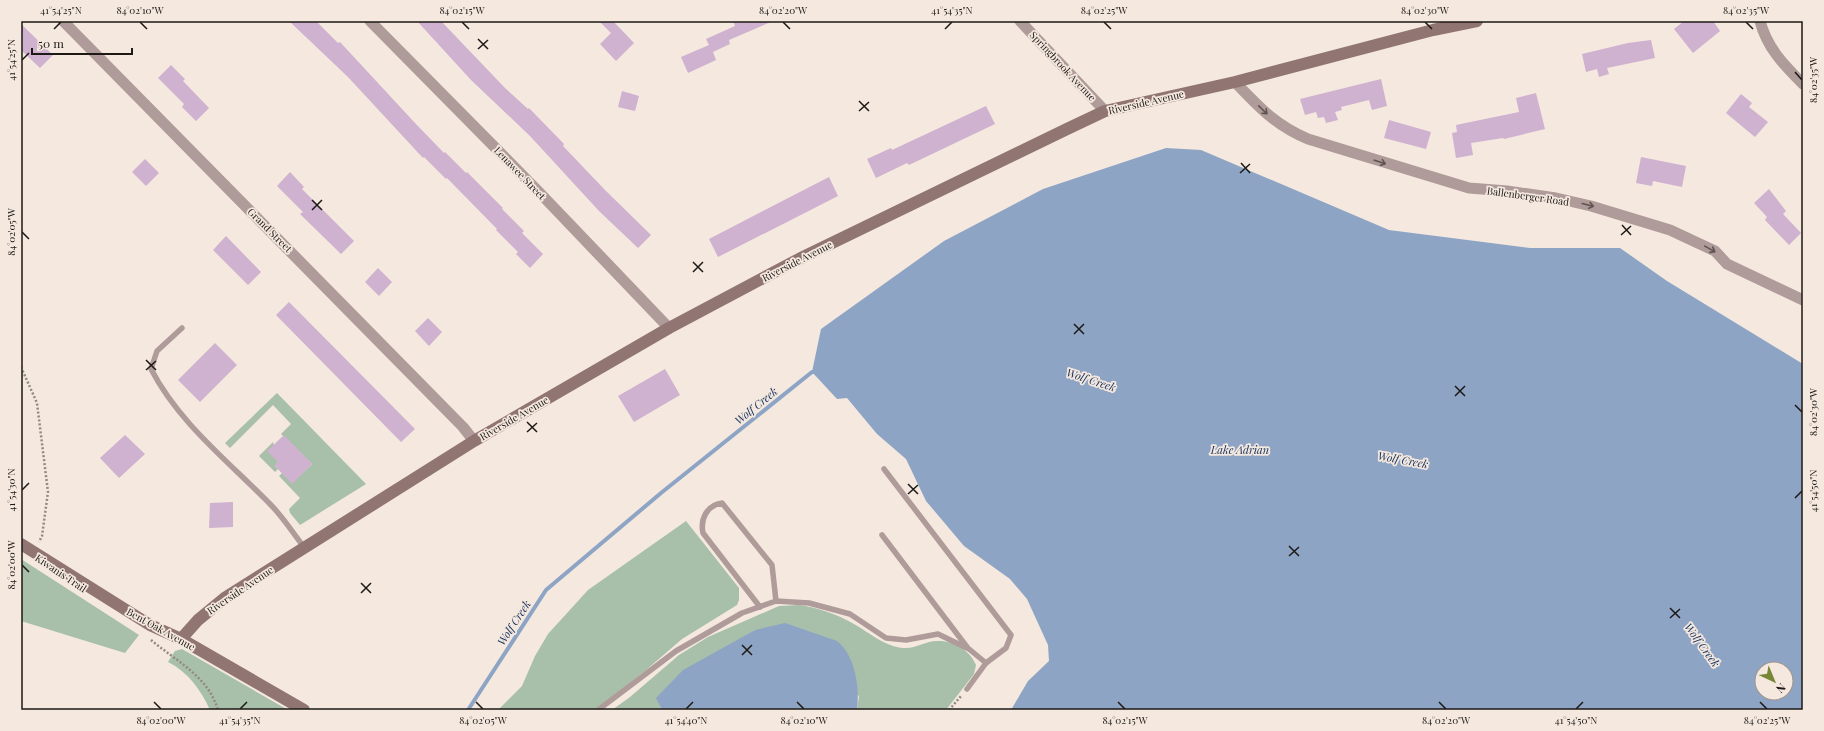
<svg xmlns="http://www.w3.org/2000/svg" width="1824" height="731" font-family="'Playfair Display',serif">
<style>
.green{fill:#a8bfaa}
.water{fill:#8ea4c4;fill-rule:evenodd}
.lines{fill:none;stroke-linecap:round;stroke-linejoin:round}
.stream{stroke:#8ea4c4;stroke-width:4}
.building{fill:#cfb1d0}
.path{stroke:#918982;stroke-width:2.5;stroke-dasharray:2 2;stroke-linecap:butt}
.lane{stroke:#af9b99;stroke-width:5.5}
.street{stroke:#af9b99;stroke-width:11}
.secondary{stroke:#917572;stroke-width:12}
.oneway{stroke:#5f5451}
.ticks{fill:none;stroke:#1d1916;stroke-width:1.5}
.labels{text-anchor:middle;stroke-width:3.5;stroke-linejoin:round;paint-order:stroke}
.street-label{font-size:10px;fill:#1d1916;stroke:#f4e8df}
.water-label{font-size:11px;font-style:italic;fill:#193560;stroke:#f4e8df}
.neatline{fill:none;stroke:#1d1916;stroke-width:1.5}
.ticks-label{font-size:10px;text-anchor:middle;fill:#1d1916}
</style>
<rect width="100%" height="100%" fill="#f4e8df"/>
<!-- green -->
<g class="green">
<path d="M277,393L366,484L300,525L290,513L289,509L300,498L279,476L282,473L292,483L312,464L281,434L291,424L273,405L230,448L225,443Z"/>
<path d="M273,442L278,462L275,466L278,469L275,472L259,456Z"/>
<path d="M686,521L739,588V600L737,605L682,639L645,671L594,710H498L522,686L535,656L548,634L588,590Z"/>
<path d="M21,559L139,635L125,653L21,621Z"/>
<path d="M799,605C819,608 837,614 854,624C870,633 885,647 904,648C915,649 926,641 937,641C953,640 970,650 976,665L974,674L946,710H857L859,696L755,630L721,650L657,698L662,710H612L630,697L679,655L708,637L779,606Z"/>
<path d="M182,649L288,710H210C201,690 188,672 168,662L175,651Z"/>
</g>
<!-- water -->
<g class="water">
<path d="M1166,148L1201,150L1389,230L1530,248H1620L1667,281L1803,364V710H1011L1028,681L1049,661L1048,645L1027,599L1010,579L964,546L926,501L906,459L877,434L847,398L837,399L812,372L821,329L944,241L1043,189ZM1762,669H1786V693H1762Z"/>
<path d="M785,623L837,641C855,655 860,688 857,710H662L656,698L683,670L755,630Z"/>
</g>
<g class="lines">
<!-- stream -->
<path class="stream" d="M468,710L546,590L661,493L812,372H817"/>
</g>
<!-- building -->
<g class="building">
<path d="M289,21H316L338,43L340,42L415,123L444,153L445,152L466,173L467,172L503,208L502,209L524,231L522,233L543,254L530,268L516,254L518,252L496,230L497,229L447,178L446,179L424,157L423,158L348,77Z"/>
<path d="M417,21H441L505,88L528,109L529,108L564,144L563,146L605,190L651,235L638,248L599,211L530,136L471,80Z"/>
<path d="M599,21H613L634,43L616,61L600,44L611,33Z"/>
<path d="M733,21H773L729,40L730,44L713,52L716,60L688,73L681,57L709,45L706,39L735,26Z"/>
<path d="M1684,21H1713L1720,31L1693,53L1674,29Z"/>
<path d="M21,24L53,55L40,68L21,50Z"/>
<path d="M1651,40L1655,58L1607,68L1609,74L1599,77L1597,69L1586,72L1582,54L1628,43Z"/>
<path d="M171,65L185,79L183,81L209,108L196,121L182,107L184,104L158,78Z"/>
<path d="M1381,79L1387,106L1372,110L1369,100L1341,107L1342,110L1335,112L1338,120L1326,123L1324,117L1318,118L1316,112L1305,115L1300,99Z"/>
<path d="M622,91L639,96L635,111L618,107Z"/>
<path d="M1536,93L1545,129L1504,139L1503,138L1471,143L1473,155L1456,158L1452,133L1457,132L1456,125L1519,112L1516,98Z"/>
<path d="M1741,94L1752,103L1749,107L1768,122L1755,137L1726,113Z"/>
<path d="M986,106L995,124L909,165L907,163L876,178L867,159L891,148L892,150Z"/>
<path d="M1389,120L1431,132L1426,149L1384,138Z"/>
<path d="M1641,157L1686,166L1682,187L1653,181L1652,186L1636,183Z"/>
<path d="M145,159L159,173L146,186L132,172Z"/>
<path d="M290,172L304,187L302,189L354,241L341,254L300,214L303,212L277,186Z"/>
<path d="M829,177L838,196L718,257L709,239Z"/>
<path d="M1769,189L1786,211L1783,214L1801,233L1789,245L1765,220L1767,217L1754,203Z"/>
<path d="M226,236L261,272L248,285L213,250Z"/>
<path d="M378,268L392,282L379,296L365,282Z"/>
<path d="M289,302L415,429L401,442L276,315Z"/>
<path d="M428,318L442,332L429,346L415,331Z"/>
<path d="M215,343L237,365L200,402L178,380Z"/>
<path d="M665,369L680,395L634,422L618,396Z"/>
<path d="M125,435L145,454L119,478L100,458Z"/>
<path d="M284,435L312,464L292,484L275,466L278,462L267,451Z"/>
<path d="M233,502V527L209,528L210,503Z"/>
</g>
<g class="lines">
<!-- path -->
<g class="path">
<path d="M21,367L37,403L48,492L42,536L39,542"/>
<path d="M151,640C176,661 208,676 218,710"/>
<path d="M949,710L962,695"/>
</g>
<!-- lane -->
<g class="lane">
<path d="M182,328L157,351L151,369C179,423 228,461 270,504C283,517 293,533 304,547"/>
<path d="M884,469L1011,635L1006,648L986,663L967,689"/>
<path d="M882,535L967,647"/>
<path d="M760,607L703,533C700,519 707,505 722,503L772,565L776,601"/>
<path d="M598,710L676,651L742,613L776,601L809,603L850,614L886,638L906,640L938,634L969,649L986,663"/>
</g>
<!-- street -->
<g class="street">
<path d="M63,21L463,427L474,441"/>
<path d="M370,21L538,191L669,328"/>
<path d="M1020,21L1105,111"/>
<path d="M1760,21C1767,48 1784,65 1803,84"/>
<path d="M1235,82C1259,107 1275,125 1308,139L1469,188L1507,191L1556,198L1591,206L1670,230L1715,251L1727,264L1803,300"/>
</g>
<!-- secondary -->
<g class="secondary">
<path d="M21,544L150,625L181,639L304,710"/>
<path d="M181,639L198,620L226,597L474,441L669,328L799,259L1067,129L1105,111L1235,82L1433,30L1477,21"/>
</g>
</g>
<!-- one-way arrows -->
<defs><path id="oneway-shaft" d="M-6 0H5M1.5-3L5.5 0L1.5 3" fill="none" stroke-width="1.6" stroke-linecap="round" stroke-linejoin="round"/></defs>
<g class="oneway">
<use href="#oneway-shaft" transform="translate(1263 110) rotate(44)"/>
<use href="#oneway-shaft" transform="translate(1380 162) rotate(18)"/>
<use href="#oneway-shaft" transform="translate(1588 205) rotate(14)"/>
<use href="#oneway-shaft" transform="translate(1710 249) rotate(29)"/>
</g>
<!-- ticks -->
<path class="ticks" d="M140,22L147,29M462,22L469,29M783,22L790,29M1104,22L1111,29M1425,22L1432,29M1746,22L1753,29M54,29L61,22M945,29L952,22M478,39L488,49M478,49L488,40M22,60L29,53M1795,72L1802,80M859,101L869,111M859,111L869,102M1241,163L1250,173M1240,173L1250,164M312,200L322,210M312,210L322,200M1622,225L1631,235M22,232L29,239M1621,235L1631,226M693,262L703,272M693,272L703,262M1074,324L1084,334M1074,334L1084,324M146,360L156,370M146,370L156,361M1455,386L1465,396M1455,396L1465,386M1795,405L1802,412M527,422L537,432M527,432L537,423M908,484L918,494M22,490L29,483M908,494L918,485M1795,498L1802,491M1289,546L1299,556M1289,556L1299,547M22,565L29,572M361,583L371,593M361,593L371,583M1670,608L1680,618M1670,618L1680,609M742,645L752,655M742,655L752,645M154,702L161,709M476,702L483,709M797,702L804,709M1118,702L1125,709M1439,702L1446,709M1760,702L1767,709M240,709L247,702M686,709L693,702M1576,709L1583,702"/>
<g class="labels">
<!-- street labels -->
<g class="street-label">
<text transform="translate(1063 66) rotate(47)" y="4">Springbrook Avenue</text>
<text transform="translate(1146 102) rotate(-13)" y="4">Riverside Avenue</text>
<text transform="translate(520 173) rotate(46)" y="4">Lenawee Street</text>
<text transform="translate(1528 196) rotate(8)" y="4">Ballenberger Road</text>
<text transform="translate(270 230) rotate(45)" y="4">Grand Street</text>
<text transform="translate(797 261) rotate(-27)" y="4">Riverside Avenue</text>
<text transform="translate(514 418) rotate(-30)" y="4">Riverside Avenue</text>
<text transform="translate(61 573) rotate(34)" y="4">Kiwanis Trail</text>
<text transform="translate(240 590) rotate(-34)" y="4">Riverside Avenue</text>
<text transform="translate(161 629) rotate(29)" y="4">Bent Oak Avenue</text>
</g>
<!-- water labels -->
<g class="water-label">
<text transform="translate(1091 380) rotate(18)" y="4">Wolf Creek</text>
<text transform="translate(756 406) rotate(-39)" y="4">Wolf Creek</text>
<text x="1240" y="454">Lake Adrian</text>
<text transform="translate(1403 460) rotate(10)" y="4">Wolf Creek</text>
<text transform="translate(514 623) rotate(-57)" y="4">Wolf Creek</text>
<text transform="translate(1702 645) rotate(54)" y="4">Wolf Creek</text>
</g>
</g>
<!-- border -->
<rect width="1824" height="731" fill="none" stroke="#f4e8df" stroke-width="44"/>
<!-- north arrow -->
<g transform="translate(1774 681) rotate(136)"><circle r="19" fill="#f4e8df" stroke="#9e958f"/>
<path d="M0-3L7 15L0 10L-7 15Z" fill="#778736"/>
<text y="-6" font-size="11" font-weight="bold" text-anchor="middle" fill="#1d1916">N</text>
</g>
<!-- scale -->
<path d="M32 48v6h100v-6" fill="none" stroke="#1d1916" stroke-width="2"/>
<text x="38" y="48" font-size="12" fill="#1d1916" stroke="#f4e8df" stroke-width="3" paint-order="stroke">50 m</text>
<rect x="22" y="22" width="1780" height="687" class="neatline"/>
<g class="ticks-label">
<text x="61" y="14">41°54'25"N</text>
<text x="140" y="14">84°02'10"W</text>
<text x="462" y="14">84°02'15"W</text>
<text x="783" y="14">84°02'20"W</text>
<text x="952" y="14">41°54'35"N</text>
<text x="1104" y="14">84°02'25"W</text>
<text x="1425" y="14">84°02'30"W</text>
<text x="1746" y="14">84°02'35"W</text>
<text transform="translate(11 60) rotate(-90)" y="4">41°54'25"N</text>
<text transform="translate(1813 80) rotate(-90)" y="4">84°02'35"W</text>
<text transform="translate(11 232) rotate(-90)" y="4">84°02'05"W</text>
<text transform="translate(1813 412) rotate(-90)" y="4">84°02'30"W</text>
<text transform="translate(11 490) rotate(-90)" y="4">41°54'30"N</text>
<text transform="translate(1813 491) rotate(-90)" y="4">41°54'50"N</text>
<text transform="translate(11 565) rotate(-90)" y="4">84°02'00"W</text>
<text x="161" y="724">84°02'00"W</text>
<text x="240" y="724">41°54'35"N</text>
<text x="483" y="724">84°02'05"W</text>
<text x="686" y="724">41°54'40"N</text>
<text x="804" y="724">84°02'10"W</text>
<text x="1125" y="724">84°02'15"W</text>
<text x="1446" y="724">84°02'20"W</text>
<text x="1576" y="724">41°54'50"N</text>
<text x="1767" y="724">84°02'25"W</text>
</g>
</svg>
